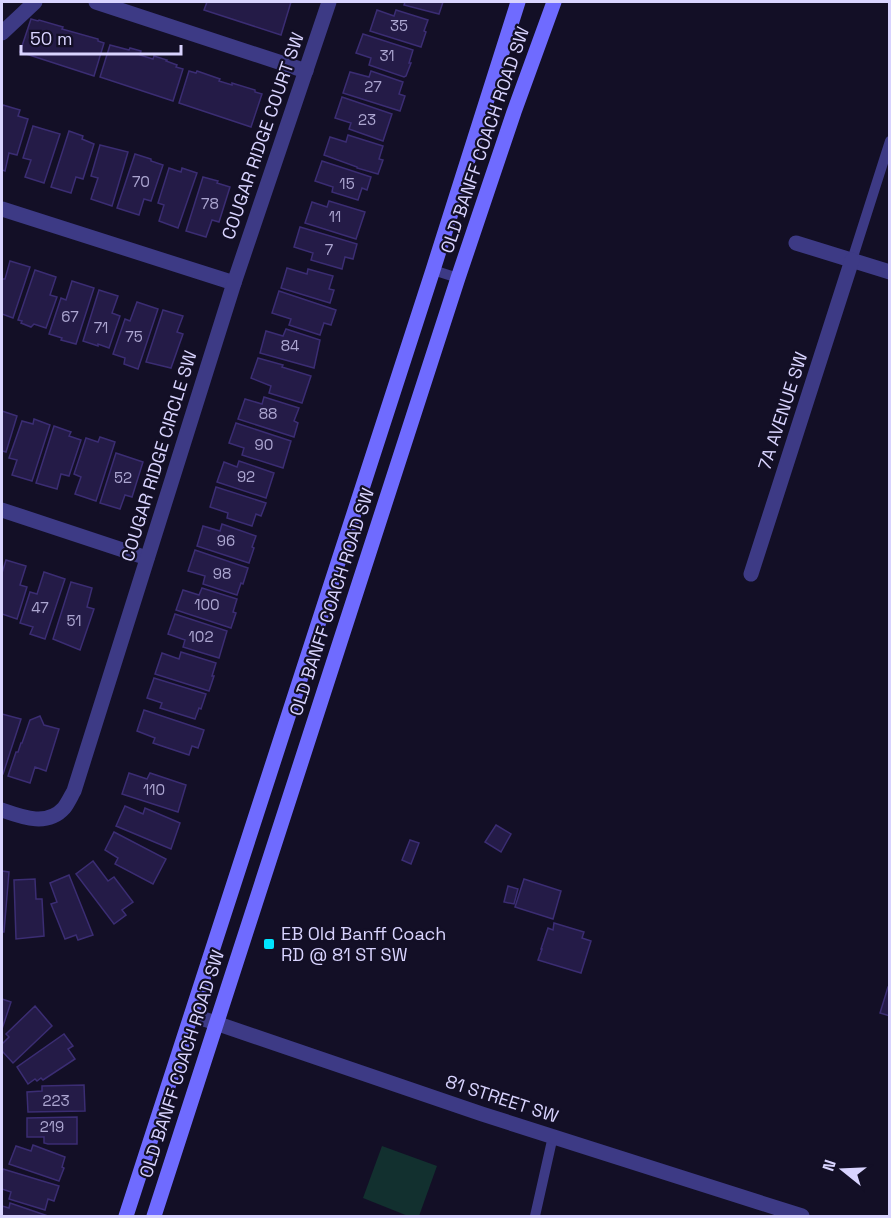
<svg xmlns="http://www.w3.org/2000/svg" width="891" height="1218" font-family="'Space Grotesk',sans-serif">
<style>
.green{fill:#12302f}
.building{fill:#241b47;stroke:#3b2d73;stroke-width:1.5}
.lines{fill:none;stroke-linecap:round;stroke-linejoin:round}
.lane{stroke:#3d3a85;stroke-width:10}
.street{stroke:#3d3a85;stroke-width:15}
.secondary{stroke:#6f6bff;stroke-width:15}
.poi-dot{fill:#00e5ff;stroke:#130f26;stroke-width:2}
.labels{text-anchor:middle;stroke-width:4.5;stroke-linejoin:round;paint-order:stroke}
.number-label{font-size:15px;fill:#aca6d1}
.street-label{font-size:18px;fill:#d9d4ff;stroke:#130f26}
.poi-label{font-size:18px;fill:#d9d4ff;stroke:#130f26;text-anchor:start}
</style>
<rect width="100%" height="100%" fill="#130f26"/>
<!-- green -->
<path class="green" d="M382,1146L437,1166L419,1216H408L363,1198Z"/>
<!-- building -->
<g class="building">
<path d="M207,2H291L281,35L204,10Z"/>
<path d="M405,2H443L439,14L404,5Z"/>
<path d="M377,10L394,16L396,10L428,20L424,31L426,32L421,47L370,31Z"/>
<path d="M31,19L38,21L39,20L63,27L62,29L98,39V41L104,43L94,76L20,52Z"/>
<path d="M363,34L413,50L409,63H411L406,76L404,77L369,65L371,58L356,53Z"/>
<path d="M110,45L129,50L130,48L141,51L140,55L153,59L154,56L167,60L166,61L177,65L176,67L183,69L173,101L100,77Z"/>
<path d="M189,71L196,73L197,71L220,79L219,81L232,85V83L255,90V92L262,94L251,127L179,103Z"/>
<path d="M371,71L403,82L399,94L405,96L400,111L343,93L350,72L369,77Z"/>
<path d="M342,97L392,114L383,141L349,129L351,123L335,118Z"/>
<path d="M3,105L20,110L18,116L28,119L17,155L9,153L5,171L2,170V108Z"/>
<path d="M33,126L60,134L44,183L25,177L31,160L23,158Z"/>
<path d="M69,131L83,136L82,139L94,144L83,179L76,177L71,193L51,187Z"/>
<path d="M348,135L383,146L379,159L383,160L378,174L357,168V167L324,155L330,137L346,142Z"/>
<path d="M100,145L128,152L112,206L91,199L98,178L91,176Z"/>
<path d="M135,154L151,159V161L163,165L151,201L144,199L139,215L117,208Z"/>
<path d="M322,161L371,177L367,190L362,188L358,200L332,192L333,187L315,181Z"/>
<path d="M169,168L181,172L182,168L197,173L178,228L159,221L164,205L158,203Z"/>
<path d="M203,177L218,181L217,183L230,187L219,222L212,220L206,237L186,231Z"/>
<path d="M329,201L365,212L356,239L305,223L312,202L327,207Z"/>
<path d="M300,227L357,244L353,259L345,257L342,269L311,260L313,253L294,247Z"/>
<path d="M10,261L30,267L13,318L2,314V279H5Z"/>
<path d="M287,268L307,274L308,269L333,276L329,289L334,290L330,303L281,288Z"/>
<path d="M35,270L56,277L50,295L57,297L46,328L34,324L31,327L21,323L22,321L18,320Z"/>
<path d="M72,281L94,288L76,344L61,340L62,338L49,334L61,298L66,300Z"/>
<path d="M99,290L118,296L112,313L120,316L109,348L98,344V346L83,341Z"/>
<path d="M279,291L336,310L331,325L324,323L320,335L289,325L291,319L272,313Z"/>
<path d="M137,302L158,309L138,369L124,364L125,358L113,354L125,319L130,321Z"/>
<path d="M163,310L183,316L177,332L183,334L171,368L146,362Z"/>
<path d="M286,329L320,340L314,368L260,353L266,331L283,336Z"/>
<path d="M258,358L283,365L282,367L311,376L302,403L269,393L271,386L251,378Z"/>
<path d="M264,397L299,408L294,421L298,423L294,437L238,419L245,399L262,404Z"/>
<path d="M2,411L17,416L6,452L2,451Z"/>
<path d="M34,419L50,425L32,481L12,475L17,460L9,458L22,421L33,424Z"/>
<path d="M236,423L291,441L283,468L242,455L244,448L229,443Z"/>
<path d="M54,426L71,432L69,436L81,440L69,476L61,474L57,489L36,483Z"/>
<path d="M100,437L115,442L96,501L75,494L81,477L74,474L86,438L98,442Z"/>
<path d="M116,453L143,462L132,497L125,495L120,509L100,503Z"/>
<path d="M239,461L274,473L266,498L217,482L224,462L237,467Z"/>
<path d="M216,487L266,503L261,516L256,514L252,526L227,518L228,513L210,507Z"/>
<path d="M222,524L256,536L252,547L254,548L249,563L197,546L203,526L220,531Z"/>
<path d="M195,550L248,568L243,584L241,583L237,595L203,584L205,576L188,571Z"/>
<path d="M6,560L26,566L20,585L27,587L17,619L2,614V573Z"/>
<path d="M44,572L65,579L45,639L30,634L33,627L20,623L30,592L37,594Z"/>
<path d="M71,582L92,588L87,607L94,609L80,650L53,639Z"/>
<path d="M202,588L237,599L233,612L236,613L231,628L176,610L183,590L199,595Z"/>
<path d="M175,614L227,631L219,658L183,647L185,640L168,634Z"/>
<path d="M181,652L216,663L212,676H214L209,691L155,674L162,653L179,659Z"/>
<path d="M154,678L206,694L201,709L199,708L195,719L160,708L162,703L147,698Z"/>
<path d="M144,710L204,730L198,748L192,746L189,755L153,743L155,738L137,731Z"/>
<path d="M2,714L21,719L3,774H2Z"/>
<path d="M40,716L44,725L59,729L46,771L35,767L30,783L8,776L16,752H18L21,743H22L30,720Z"/>
<path d="M129,773L147,779L150,773L186,785L178,812L122,794Z"/>
<path d="M125,806L143,814L145,808L180,823L171,849L116,826Z"/>
<path d="M496,825L511,834L501,852L485,842Z"/>
<path d="M114,832L166,859L153,884L115,864L118,858L105,850Z"/>
<path d="M410,840L419,843L411,864L402,860Z"/>
<path d="M93,861L108,881L114,877L133,902L122,910L126,915L114,924L76,874Z"/>
<path d="M2,871L9,872L4,932H2Z"/>
<path d="M69,875L93,935L78,940L76,935L65,939L51,904L57,902L50,883Z"/>
<path d="M35,879L36,899H42L44,936L16,939L14,880Z"/>
<path d="M524,879L561,891L553,919L515,907Z"/>
<path d="M508,886L518,889L514,904L504,902Z"/>
<path d="M554,923L584,932L582,938L591,941L581,973L538,960L542,949H541L548,928L553,930Z"/>
<path d="M888,987H890V1016L880,1013Z"/>
<path d="M2,999L11,1002L2,1029Z"/>
<path d="M35,1006L52,1026L13,1063L2,1051V1044L9,1037L6,1034Z"/>
<path d="M64,1034L73,1046L68,1049L75,1059L43,1080L41,1078L37,1081L35,1079L28,1084L17,1067Z"/>
<path d="M84,1085L85,1111L28,1112L27,1092L42,1091V1086Z"/>
<path d="M77,1117V1144H48L44,1143V1137H27V1118Z"/>
<path d="M33,1145L65,1157L62,1167L64,1168L59,1181L9,1164L16,1146L31,1151Z"/>
<path d="M3,1169L59,1186L54,1201L48,1199L45,1210L9,1199L11,1192L2,1189V1175Z"/>
<path d="M10,1203L48,1216H2V1206L9,1208Z"/>
</g>
<g class="lines">
<!-- lane -->
<g class="lane">
<path d="M852,260L890,141"/>
<path d="M433,270L458,278"/>
<path d="M535,1216L553,1136"/>
</g>
<!-- street -->
<g class="street">
<path d="M96,2L306,71"/>
<path d="M2,33L35,2"/>
<path d="M2,209L234,283"/>
<path d="M796,243L890,272"/>
<path d="M2,510L147,558"/>
<path d="M751,574L852,260"/>
<path d="M2,810C22,817 47,827 64,808C68,803 71,796 74,791L234,283L329,2"/>
<path d="M192,1015L482,1114L802,1216"/>
</g>
<!-- secondary -->
<g class="secondary">
<path d="M126,1216L433,270L518,2"/>
<path d="M154,1216L458,278L514,112L554,2"/>
</g>
</g>
<!-- markers -->
<rect class="poi-dot" x="263" y="938" width="12" height="12" rx="3"/>
<g class="labels">
<!-- number labels -->
<g class="number-label">
<text x="399" y="31">35</text>
<text x="387" y="61">31</text>
<text x="373" y="92">27</text>
<text x="367" y="125">23</text>
<text x="141" y="187">70</text>
<text x="347" y="189">15</text>
<text x="210" y="209">78</text>
<text x="335" y="222">11</text>
<text x="329" y="255">7</text>
<text x="70" y="322">67</text>
<text x="101" y="333">71</text>
<text x="134" y="342">75</text>
<text x="290" y="351">84</text>
<text x="268" y="419">88</text>
<text x="264" y="450">90</text>
<text x="246" y="482">92</text>
<text x="123" y="483">52</text>
<text x="226" y="546">96</text>
<text x="222" y="579">98</text>
<text x="207" y="610">100</text>
<text x="40" y="613">47</text>
<text x="74" y="626">51</text>
<text x="201" y="642">102</text>
<text x="154" y="795">110</text>
<text x="56" y="1106">223</text>
<text x="52" y="1132">219</text>
</g>
<!-- street labels -->
<g class="street-label">
<text transform="translate(263 136) rotate(-71)" y="6">COUGAR RIDGE COURT SW</text>
<text transform="translate(485 140) rotate(-71)" y="6">OLD BANFF COACH ROAD SW</text>
<text transform="translate(783 411) rotate(-72)" y="6">7A AVENUE SW</text>
<text transform="translate(159 456) rotate(-73)" y="6">COUGAR RIDGE CIRCLE SW</text>
<text transform="translate(332 602) rotate(-72)" y="6">OLD BANFF COACH ROAD SW</text>
<text transform="translate(182 1064) rotate(-72)" y="6">OLD BANFF COACH ROAD SW</text>
<text transform="translate(502 1099) rotate(18)" y="6">81 STREET SW</text>
</g>
<!-- poi labels -->
<g class="poi-label">
<text x="281" y="940">EB Old Banff Coach<tspan x="281" dy="21">RD @ 81 ST SW</tspan></text>
</g>
</g>
<!-- border -->
<rect width="891" height="1218" fill="none" stroke="#d9d4ff" stroke-width="6"/>
<!-- north arrow -->
<g transform="translate(843 1170) rotate(288)" stroke="#130f26" stroke-width="4.5" paint-order="stroke">
<path d="M0-4.5L10 22L0 15L-10 22Z" fill="#d9d4ff"/>
<text y="-9" font-size="16" font-weight="bold" text-anchor="middle" fill="#d9d4ff">N</text>
</g>
<!-- scale -->
<path d="M21 45v9h160v-9" fill="none" stroke="#d9d4ff" stroke-width="3"/>
<text x="30" y="45" font-size="18" fill="#d9d4ff" stroke="#130f26" stroke-width="4.5" paint-order="stroke">50 m</text>
</svg>
